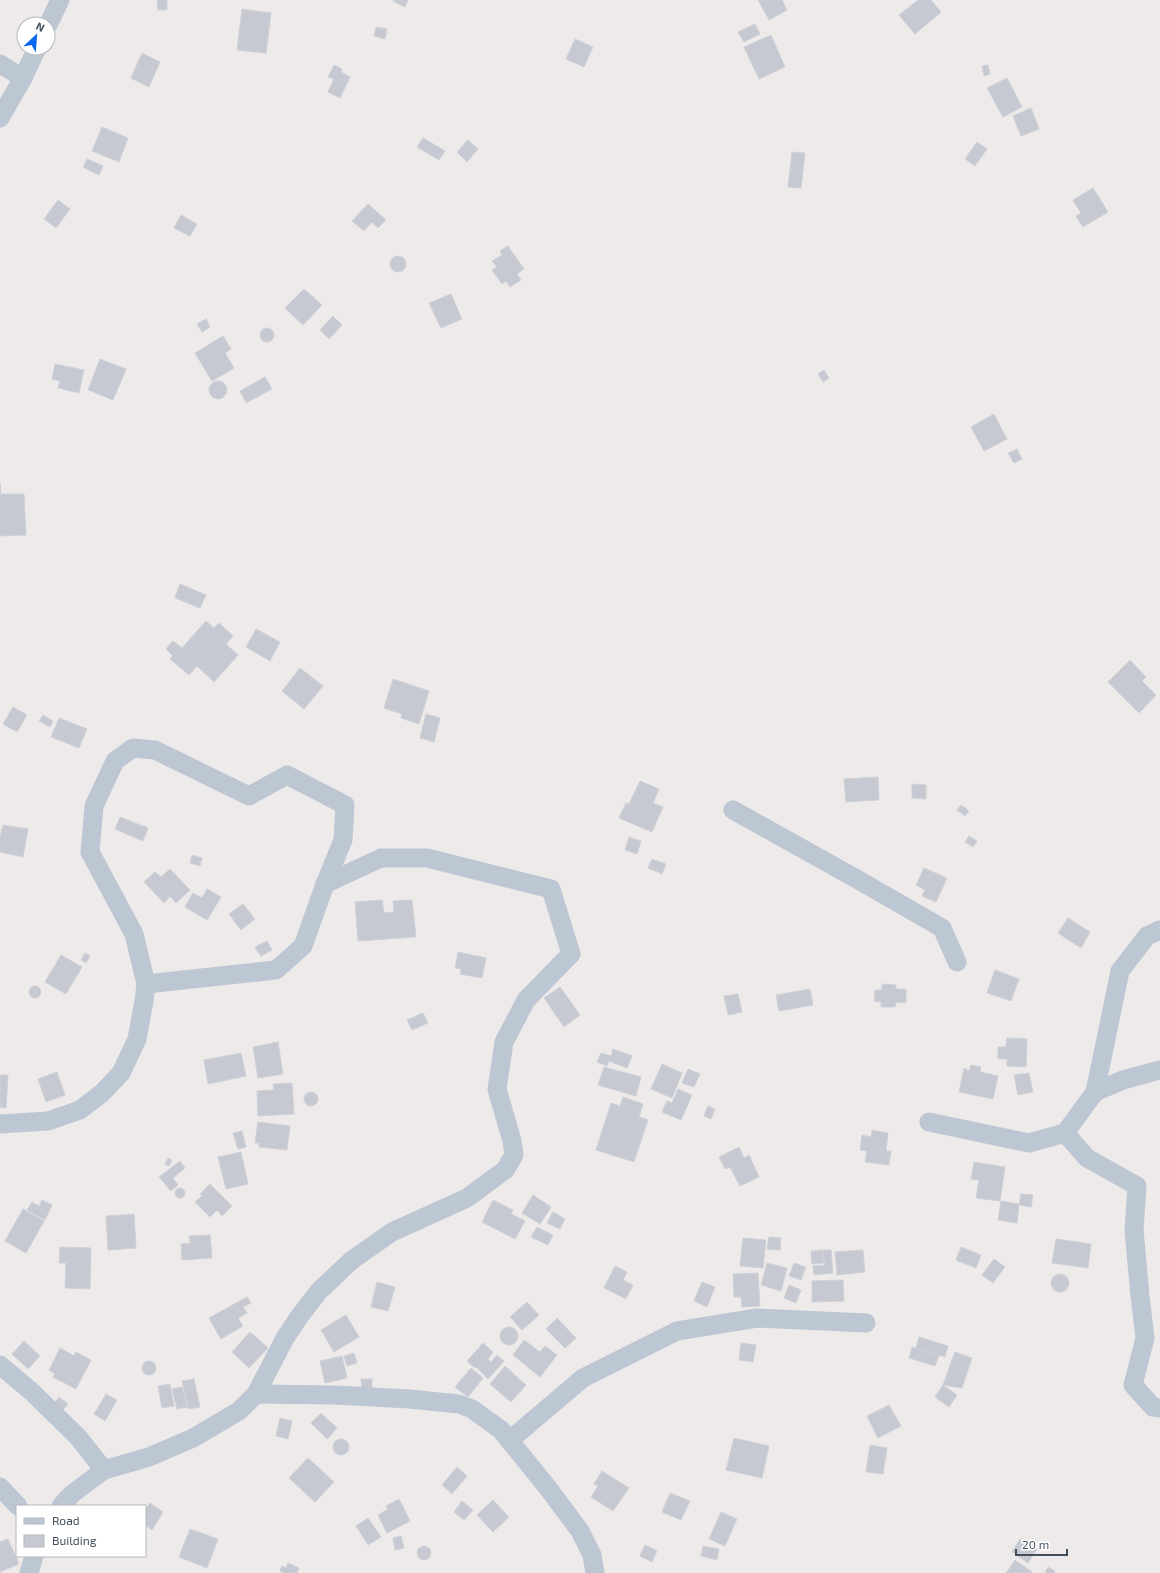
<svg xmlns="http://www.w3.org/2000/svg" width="1160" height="1573" font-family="'Exo 2',sans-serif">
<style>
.building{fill:#c6c9d2;stroke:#ced1d8}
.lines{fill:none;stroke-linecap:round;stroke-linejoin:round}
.minor{stroke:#bcc7d3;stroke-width:19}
</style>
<rect width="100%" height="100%" fill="#eeeaea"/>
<!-- building -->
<g class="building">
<path d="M157,0H167V10H158Z"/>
<path d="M394,0H408L405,7L393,1Z"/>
<path d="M758,0H782L787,10L769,20Z"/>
<path d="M918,0H931L941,12L915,34L899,15Z"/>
<path d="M242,9L271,13L266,53L237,50Z"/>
<path d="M755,24L760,34L744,42L738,32Z"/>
<path d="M376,27L387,29L385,39L374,36Z"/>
<path d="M771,35L785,67L759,79L744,47Z"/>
<path d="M575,39L593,47L584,67L566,59Z"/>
<path d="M142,53L160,62L149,87L131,78Z"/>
<path d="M334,65L342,69L341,72L350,77L340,98L328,92L334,79L328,77Z"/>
<path d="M988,65L990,74L984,76L982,66Z"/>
<path d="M1007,78L1022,107L1003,117L987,88Z"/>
<path d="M1031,108L1039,129L1021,136L1013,116Z"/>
<path d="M102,127L128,138L119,162L92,151Z"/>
<path d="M423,138L445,151L439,160L417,147Z"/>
<path d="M468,140L478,149L467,162L457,152Z"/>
<path d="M977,142L987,149L975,166L965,159Z"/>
<path d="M792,152L805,153L801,188L788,187Z"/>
<path d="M87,159L103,166L99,175L83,167Z"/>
<path d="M1093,188L1108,212L1083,227L1076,216L1081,213L1073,200Z"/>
<path d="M58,200L70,209L56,228L44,219Z"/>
<path d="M368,204L386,220L378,228L372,222L364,231L352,221Z"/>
<path d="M181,215L197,224L190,236L174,228Z"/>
<path d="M508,246L524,269L517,274L521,280L510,287L506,281L502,284L492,270L497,267L492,261L502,255L500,251Z"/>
<circle cx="398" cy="264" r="8"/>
<path d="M304,289L322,305L303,325L285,308Z"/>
<path d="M451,294L462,319L441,328L429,303Z"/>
<path d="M333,316L342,325L329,339L320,330Z"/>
<path d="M206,319L210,327L202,332L197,324Z"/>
<circle cx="267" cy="335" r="7"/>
<path d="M223,336L231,349L225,353L234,368L212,381L195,353Z"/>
<path d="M100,359L126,369L113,400L88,390Z"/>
<path d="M55,364L84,370L79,393L58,388L60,381L52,379Z"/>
<path d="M824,370L829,378L823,382L818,374Z"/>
<path d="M265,377L272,389L246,403L240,391Z"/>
<circle cx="218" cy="390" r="9"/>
<path d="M994,414L1007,439L984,451L971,427Z"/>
<path d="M1017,449L1022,459L1014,463L1008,453Z"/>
<path d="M0,483L1,494H24L26,535L0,536Z"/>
<path d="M180,584L206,595L200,608L175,598Z"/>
<path d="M206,621L214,628L219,623L233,636L226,644L238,655L214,682L197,666L189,675L170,659L173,656L166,649L173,641L182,648Z"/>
<path d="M256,629L280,642L270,661L246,647Z"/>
<path d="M1130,660L1146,677L1142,681L1156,695L1139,713L1108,682Z"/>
<path d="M300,668L323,686L304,709L282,691Z"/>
<path d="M393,679L429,691L419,724L401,718L402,714L384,708Z"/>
<path d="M13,707L27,715L17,732L3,724Z"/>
<path d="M426,714L440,718L434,742L420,738Z"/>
<path d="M43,715L53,721L50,727L39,721Z"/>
<path d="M59,718L87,729L79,748L51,737Z"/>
<path d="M878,777L879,800L846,802L844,779Z"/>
<path d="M640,781L659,789L653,803L663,807L652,832L619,818L626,803L629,804Z"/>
<path d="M912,784L926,785V799L912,798Z"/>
<path d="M961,805L969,811L965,816L957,810Z"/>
<path d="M120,817L148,828L143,841L115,829Z"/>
<path d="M3,825L28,829L23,857L0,852V837Z"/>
<path d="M969,836L977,841L973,847L965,842Z"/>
<path d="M629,837L641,841L637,854L625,850Z"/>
<path d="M192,855L202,858L200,866L190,863Z"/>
<path d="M652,859L666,864L662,874L648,868Z"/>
<path d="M924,868L947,878L936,902L922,896L925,890L916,885Z"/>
<path d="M170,869L190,890L176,903L170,896L164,903L144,882L155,872L161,877Z"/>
<path d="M207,889L221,897L207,920L185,907L193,893L202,898Z"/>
<path d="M382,900L384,913L394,912L393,901L412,900L416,937L358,941L355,902Z"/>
<path d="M243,904L255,919L241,930L229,914Z"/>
<path d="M1068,918L1090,932L1081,948L1058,933Z"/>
<path d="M267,941L272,950L261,956L255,947Z"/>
<path d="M458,952L486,958L482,978L460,974L461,969L455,968Z"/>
<path d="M85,953L90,956L86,963L81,960Z"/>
<path d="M61,955L82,967L66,994L45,982Z"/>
<path d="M995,970L1019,979L1011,1001L987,993Z"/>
<path d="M882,984L896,985V989H906V1003L896,1002L895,1007H881V1002L874,1001L875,990H882Z"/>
<circle cx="35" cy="992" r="6"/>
<path d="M560,987L580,1015L564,1027L544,998Z"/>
<path d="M810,989L813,1005L779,1011L776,995Z"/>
<path d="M738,994L742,1012L728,1015L724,996Z"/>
<path d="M423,1013L428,1023L412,1030L407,1020Z"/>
<path d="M1007,1038L1027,1039L1026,1067L1007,1066V1059H998V1047H1006Z"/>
<path d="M278,1042L283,1074L258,1078L253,1047Z"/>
<path d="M613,1049L632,1056L627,1068L609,1061L607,1066L597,1062L601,1053L611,1056Z"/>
<path d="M241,1053L246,1076L208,1084L204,1060Z"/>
<path d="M662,1064L682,1073L672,1098L651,1089Z"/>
<path d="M971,1065L981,1067L980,1072L998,1076L993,1099L959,1092L964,1068L969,1071Z"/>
<path d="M604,1067L641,1077L636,1096L598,1085Z"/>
<path d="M688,1069L700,1074L694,1087L682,1083Z"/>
<path d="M57,1072L65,1095L46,1102L38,1079Z"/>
<path d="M1029,1073L1033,1092L1018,1095L1014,1075Z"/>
<path d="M0,1075H8L6,1108L0,1107Z"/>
<path d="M292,1083L294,1114L258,1116L257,1091L274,1090L273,1084Z"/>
<path d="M678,1089L692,1095L681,1120L662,1112L667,1101L672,1103Z"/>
<circle cx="311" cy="1099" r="7"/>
<path d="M623,1097L643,1104L639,1117L648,1120L634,1162L596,1150L611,1103L620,1106Z"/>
<path d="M708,1106L715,1109L711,1119L704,1116Z"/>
<path d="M258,1122L290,1126L287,1150L259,1147V1143H255Z"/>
<path d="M872,1130L888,1133L886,1151H891L889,1165L865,1162L867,1151L860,1150L862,1135L871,1137Z"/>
<path d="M242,1131L246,1147L238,1149L233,1133Z"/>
<path d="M739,1147L744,1158L749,1155L759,1177L740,1186L730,1167L725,1169L719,1157Z"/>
<path d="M241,1152L248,1184L226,1189L218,1157Z"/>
<path d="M168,1158L172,1160L169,1166L165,1164Z"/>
<path d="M180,1161L185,1168L173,1178L178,1185L171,1191L159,1177Z"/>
<path d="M974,1162L1005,1167L1000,1201L976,1198L979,1180L971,1179Z"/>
<path d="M210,1184L232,1206L222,1216L217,1210L210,1217L195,1202L202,1196L200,1194Z"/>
<circle cx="180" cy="1193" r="5"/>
<path d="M1021,1194L1033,1195L1031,1207L1019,1205Z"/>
<path d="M533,1195L551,1207L540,1224L522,1213Z"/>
<path d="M42,1200L52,1205L45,1220L27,1210L32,1202L39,1206Z"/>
<path d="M493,1200L513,1210L511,1214L525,1221L515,1239L482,1222Z"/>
<path d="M1001,1201L1019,1204L1017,1223L998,1220Z"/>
<path d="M23,1209L44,1221L26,1253L5,1241Z"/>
<path d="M553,1212L565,1219L560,1229L547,1223Z"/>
<path d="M134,1214L136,1248L108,1250L106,1216Z"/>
<path d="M537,1227L553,1235L548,1245L531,1237Z"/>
<path d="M210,1235L212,1258L182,1260L181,1244L190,1243L189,1236Z"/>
<path d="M769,1237L781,1238L780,1250L767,1249Z"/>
<path d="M743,1238L766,1240L763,1268L740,1266Z"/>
<path d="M1056,1239L1091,1244L1088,1268L1052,1263Z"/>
<path d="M60,1247L91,1248L90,1289L65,1288L66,1263H59Z"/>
<path d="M961,1247L981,1255L976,1268L956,1260Z"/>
<path d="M823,1250L824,1263L812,1264L811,1251Z"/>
<path d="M823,1250H831L833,1273L814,1275L813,1266L825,1265Z"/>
<path d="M863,1250L865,1272L837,1275L835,1252Z"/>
<path d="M994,1259L1005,1267L993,1283L982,1275Z"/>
<path d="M767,1263L787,1268L781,1291L761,1285Z"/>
<path d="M794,1263L806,1267L801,1280L789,1276Z"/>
<path d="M615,1266L627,1272L623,1280L633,1285L626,1299L604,1288Z"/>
<path d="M758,1273L760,1306L742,1307L741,1297H734L733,1274Z"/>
<circle cx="1060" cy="1283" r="9"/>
<path d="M843,1280L844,1301L812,1302V1281Z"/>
<path d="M377,1282L395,1287L388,1311L371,1307Z"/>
<path d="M702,1282L715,1287L707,1307L694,1301Z"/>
<path d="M789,1285L801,1290L796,1303L784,1298Z"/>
<path d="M247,1297L251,1303L243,1307L247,1313L238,1318L243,1326L221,1339L209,1318Z"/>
<path d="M527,1302L539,1315L522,1330L510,1317Z"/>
<path d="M346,1315L359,1337L334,1352L321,1330Z"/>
<path d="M557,1318L576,1338L565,1348L546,1329Z"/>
<circle cx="509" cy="1336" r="9"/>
<path d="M250,1332L268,1348L249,1368L232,1352Z"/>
<path d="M919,1337L948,1346L945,1357L916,1348Z"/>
<path d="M524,1340L540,1352L545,1346L557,1355L540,1377L513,1355Z"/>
<path d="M24,1341L40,1356L28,1369L12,1354Z"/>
<path d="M483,1343L493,1352L488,1359L491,1362L497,1355L504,1361L488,1379L476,1367L475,1368L467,1361Z"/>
<path d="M741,1343L756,1345L753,1362L739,1360Z"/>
<path d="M912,1347L939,1355L935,1366L909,1358Z"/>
<path d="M60,1348L74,1356L76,1352L91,1360L76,1389L53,1377L55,1374L49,1370Z"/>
<path d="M955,1352L972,1358L962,1388L943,1385Z"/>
<path d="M354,1353L357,1363L347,1366L344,1356Z"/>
<path d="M342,1356L347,1378L325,1383L320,1361Z"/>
<circle cx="149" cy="1368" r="7"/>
<path d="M505,1366L526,1385L511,1402L490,1384Z"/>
<path d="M471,1368L483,1378L468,1397L455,1387Z"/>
<path d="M194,1379L200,1407L188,1409L182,1381Z"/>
<path d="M361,1379H372V1389H362Z"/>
<path d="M170,1384L174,1406L162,1408L158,1386Z"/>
<path d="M943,1385L957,1395L949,1407L935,1397Z"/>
<path d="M182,1387L187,1407L177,1409L172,1389Z"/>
<path d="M106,1394L117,1400L105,1421L94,1414Z"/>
<path d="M59,1397L68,1404L62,1411L54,1404Z"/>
<path d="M889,1405L901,1426L878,1438L867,1416Z"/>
<path d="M321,1413L337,1428L327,1439L311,1423Z"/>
<path d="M280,1418L292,1421L288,1439L276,1436Z"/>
<path d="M734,1438L769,1446L762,1478L726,1470Z"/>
<circle cx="341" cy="1447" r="8"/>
<path d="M870,1445L887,1448L883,1474L866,1472Z"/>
<path d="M308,1458L334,1482L315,1502L289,1478Z"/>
<path d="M457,1467L467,1476L452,1494L442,1485Z"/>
<path d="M602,1471L629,1488L613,1511L591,1497L598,1486L594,1484Z"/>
<path d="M670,1493L690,1501L681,1520L662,1512Z"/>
<path d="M399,1499L410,1521L387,1533L378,1515L388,1509L386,1506Z"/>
<path d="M493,1500L509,1517L493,1532L477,1515Z"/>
<path d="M462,1501L473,1510L464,1520L454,1512Z"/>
<path d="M150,1503L163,1512L152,1530L145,1525V1510Z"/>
<path d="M721,1512L737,1519L725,1546L709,1539Z"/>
<path d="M368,1518L381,1537L368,1545L356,1526Z"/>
<path d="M190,1529L218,1539L207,1568L179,1557Z"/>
<path d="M401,1536L404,1548L395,1550L393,1538Z"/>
<path d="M8,1539L19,1564L0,1572V1542Z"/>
<path d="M1020,1539L1037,1549L1028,1563L1012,1552Z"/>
<path d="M645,1545L657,1551L652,1562L640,1556Z"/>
<circle cx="424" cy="1553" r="7"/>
<path d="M703,1546L719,1549L717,1560L701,1556Z"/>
<path d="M1015,1560L1032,1572V1573H1006Z"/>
<path d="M288,1563L299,1568L297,1573H284L280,1571L282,1566L286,1568Z"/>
<path d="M1048,1567L1055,1571L1054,1573H1045Z"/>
</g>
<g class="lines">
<!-- minor -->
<g class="minor">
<path d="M48,25L60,0"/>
<path d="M0,64L23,78"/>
<path d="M0,118L23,78L37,48"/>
<path d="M733,810L855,878L942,928L957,962"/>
<path d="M1095,1092L1123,1080L1160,1070"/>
<path d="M929,1122L1029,1143L1065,1133L1095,1092L1120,971L1147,936L1160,930"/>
<path d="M0,1124L48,1121L80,1110L102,1093L121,1073L137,1039L144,1001L146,984L134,934L90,852L94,806L115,761L133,748L155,750L249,796L287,775L345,805L343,840L325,884"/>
<path d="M1065,1133L1087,1158L1137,1186L1134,1230L1140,1296L1145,1338L1133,1385L1153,1407L1160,1408"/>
<path d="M0,1365L32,1392L78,1437L104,1470"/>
<path d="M256,1394L335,1395L409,1399L459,1404L472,1409L501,1430L548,1488L580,1531L592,1555L595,1573"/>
<path d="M510,1440L583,1378L677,1331L757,1318L866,1323"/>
<path d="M0,1487L18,1506"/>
<path d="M61,1506L72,1494L104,1470L149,1457L193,1438L239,1411L256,1394L285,1338L299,1317L319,1291L352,1260L392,1232L467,1198L505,1170L514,1155L512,1141L497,1089L504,1042L526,1000L571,954L551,889L427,858H381L325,884L303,946L276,970L146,984"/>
<path d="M29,1573L34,1556"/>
</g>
</g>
<!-- legend -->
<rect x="16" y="1505" width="130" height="52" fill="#ffffff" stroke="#b3b8bd"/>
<rect x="24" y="1518" width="20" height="6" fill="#bcc7d3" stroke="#b3b8bd"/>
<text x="52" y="1525" font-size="12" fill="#424e5a">Road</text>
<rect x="24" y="1535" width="20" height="12" fill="#c6c9d2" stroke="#b3b8bd"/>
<text x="52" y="1545" font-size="12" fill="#424e5a">Building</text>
<!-- north arrow -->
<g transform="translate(36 36) rotate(26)"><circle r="19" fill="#ffffff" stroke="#b3b8bd"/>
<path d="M0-3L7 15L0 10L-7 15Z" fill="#0568ee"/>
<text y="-6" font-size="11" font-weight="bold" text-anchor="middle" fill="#424e5a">N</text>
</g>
<!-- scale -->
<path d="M1016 1549v6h51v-6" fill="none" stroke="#424e5a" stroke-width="2"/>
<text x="1022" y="1549" font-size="12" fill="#424e5a" stroke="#ffffff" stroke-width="3" paint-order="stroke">20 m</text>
</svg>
